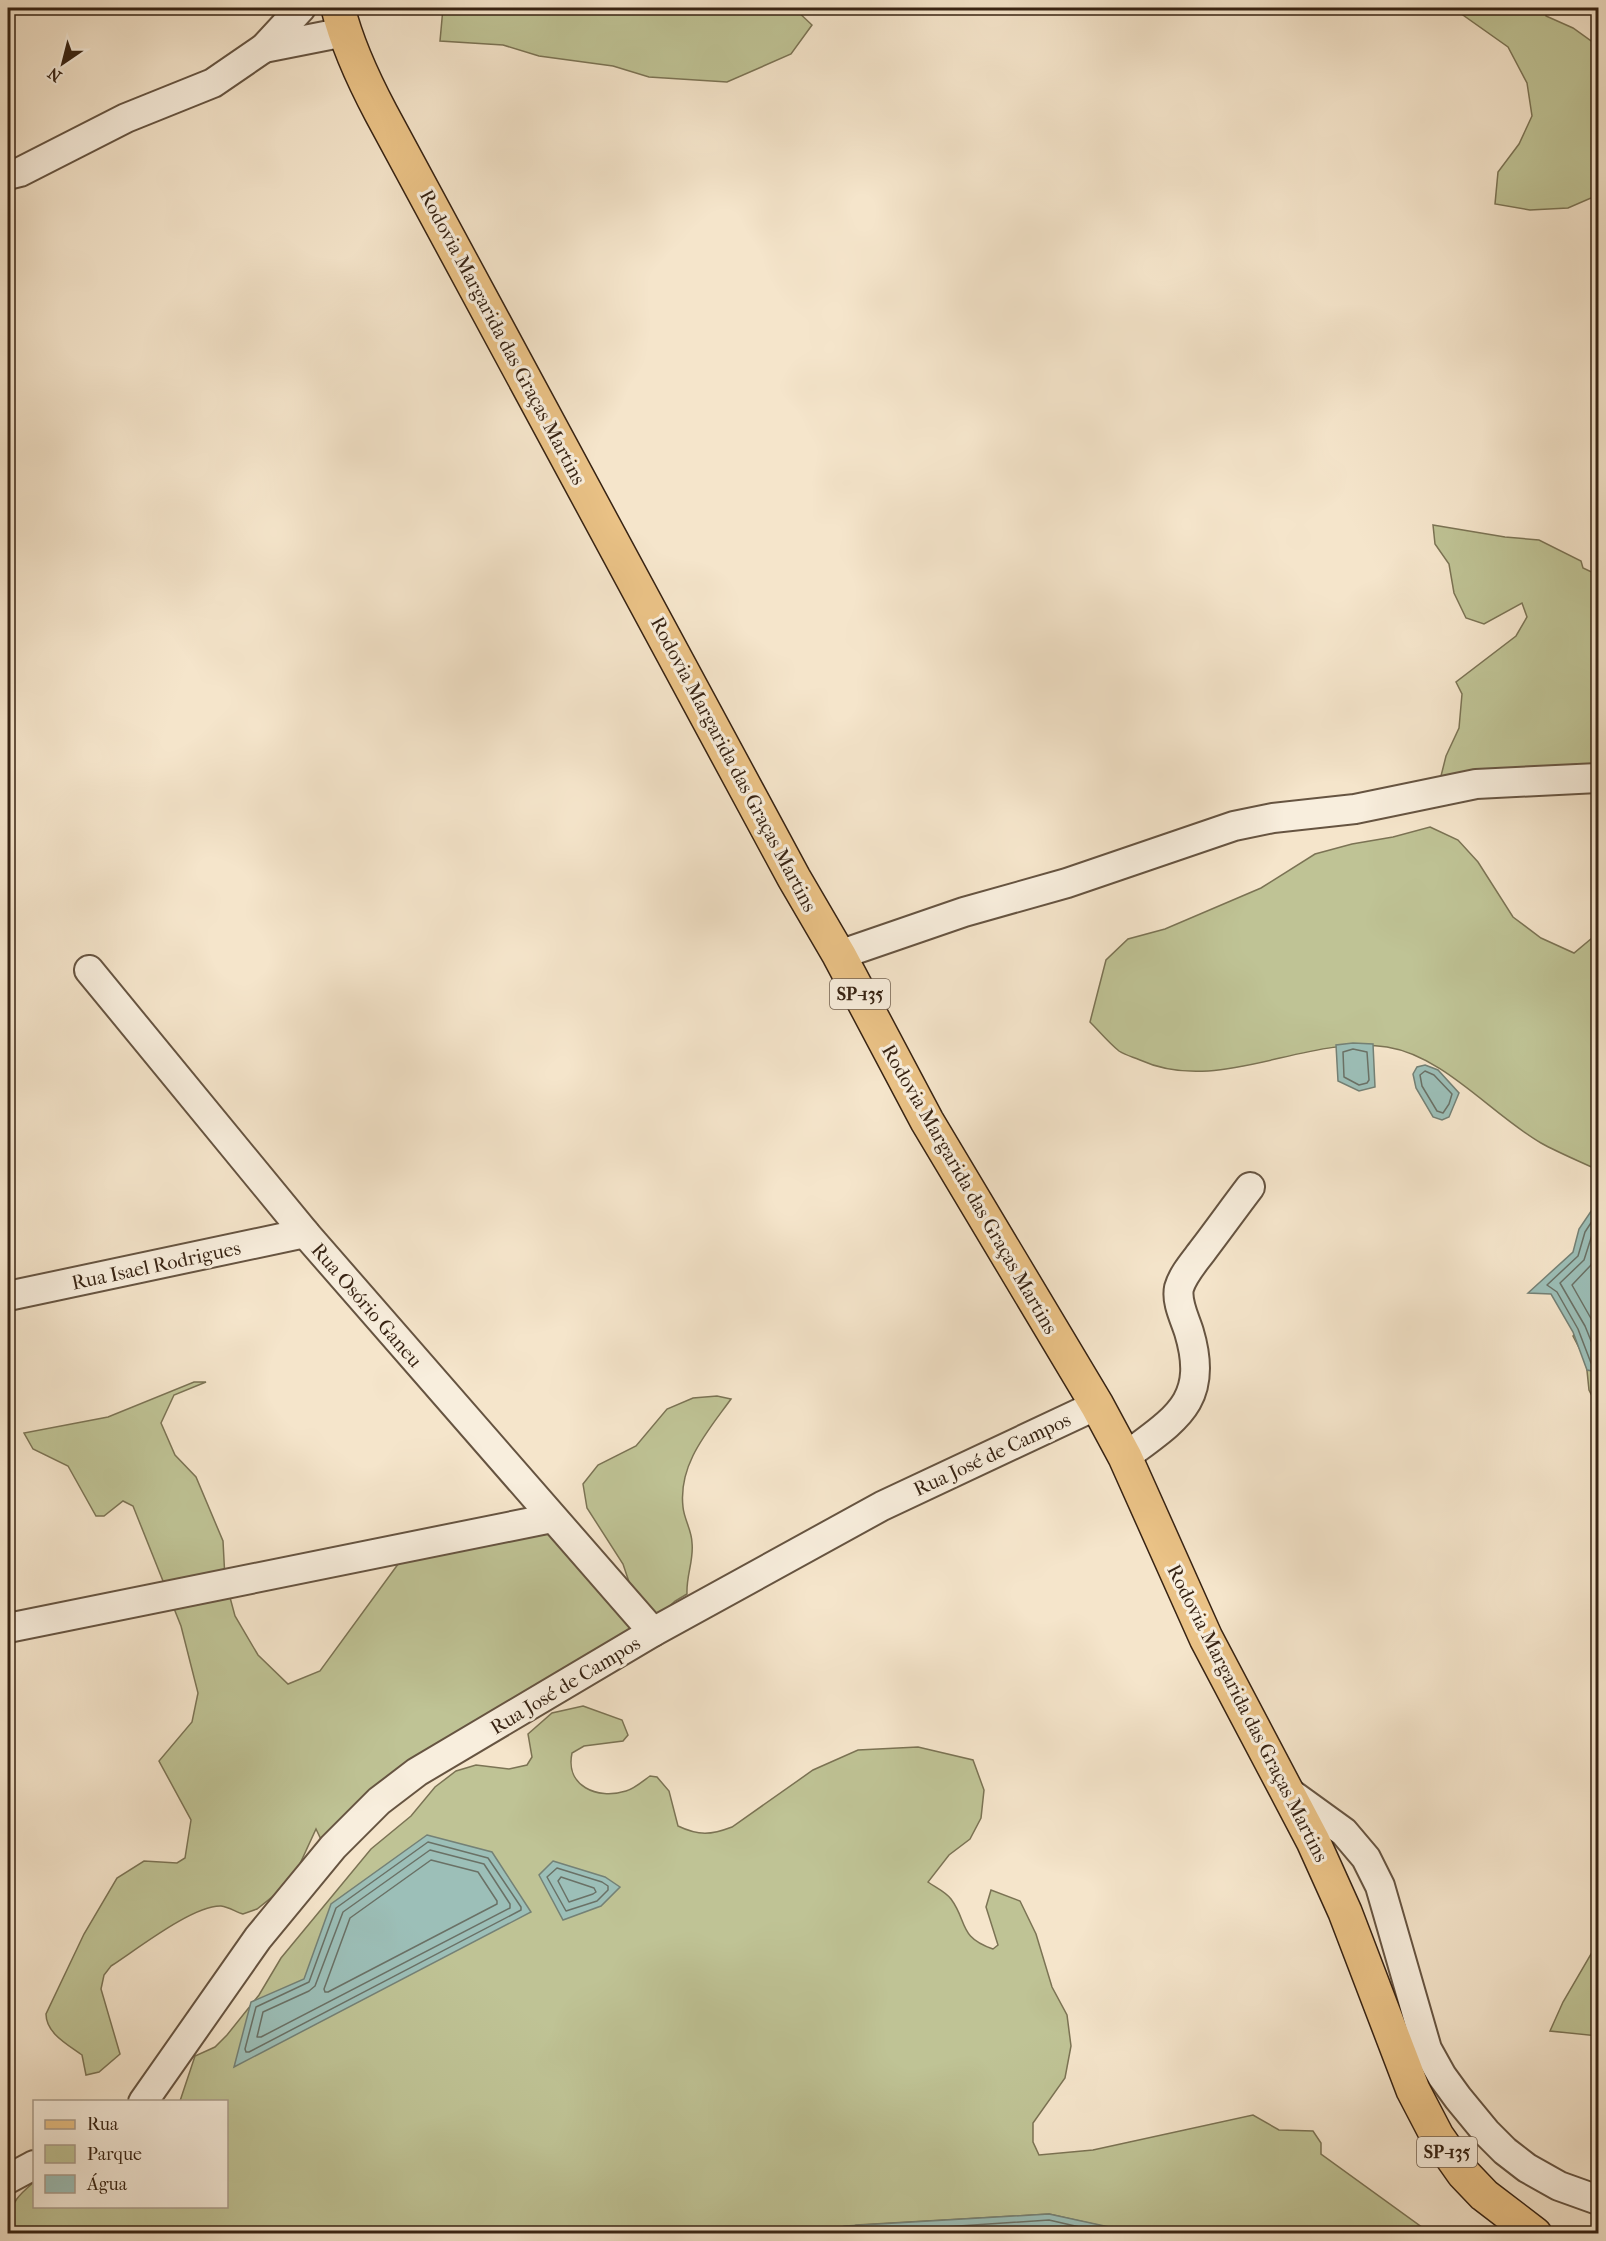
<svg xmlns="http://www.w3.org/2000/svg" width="1606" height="2241" font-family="'IM FELL French Canon',serif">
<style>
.green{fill:#bfc395;stroke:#7b7354;stroke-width:1.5}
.water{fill:#9cbfb8;stroke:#748176;stroke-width:1.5}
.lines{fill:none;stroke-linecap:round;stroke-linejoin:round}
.shore{stroke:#6a7166;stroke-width:1.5}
.minor-casing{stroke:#665441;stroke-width:32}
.major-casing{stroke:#372313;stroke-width:36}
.minor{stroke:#f8eedd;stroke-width:28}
.major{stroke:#eac286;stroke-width:33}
.labels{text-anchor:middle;stroke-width:6;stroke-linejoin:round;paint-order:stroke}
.shield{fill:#f8eedd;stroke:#716050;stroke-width:1.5}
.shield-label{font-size:18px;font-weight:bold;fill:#372313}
.street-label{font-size:20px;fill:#372313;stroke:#f8eedd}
</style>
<rect width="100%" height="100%" fill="#f5e5cb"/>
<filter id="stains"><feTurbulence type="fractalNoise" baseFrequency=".00333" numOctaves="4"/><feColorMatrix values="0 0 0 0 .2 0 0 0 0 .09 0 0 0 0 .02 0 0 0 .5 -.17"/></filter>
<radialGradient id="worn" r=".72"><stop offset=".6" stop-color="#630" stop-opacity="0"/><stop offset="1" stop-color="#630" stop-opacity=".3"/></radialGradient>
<!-- green -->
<g class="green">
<path d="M443,8H794L812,25L791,54L727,82L649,77L613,66L539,56L503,45L440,41Z"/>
<path d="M1453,8H1546V16L1573,28L1598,46V195L1568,208L1530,210L1495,204L1498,172L1519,144L1532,116L1527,83L1508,47Z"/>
<path d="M1433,525L1505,537L1539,540L1581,561L1583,568L1598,575V773L1439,784L1446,756L1459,728L1462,694L1456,682L1516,636L1527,617L1522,603L1484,624L1466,618L1454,593L1449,564L1435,544Z"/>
<path d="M1430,827L1458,840L1478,862L1513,917L1541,938L1574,953L1598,933V1170C1579,1161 1559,1153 1541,1143C1491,1114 1444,1056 1387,1047C1305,1034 1219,1096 1140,1060C1133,1057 1125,1055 1119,1051C1109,1043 1099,1031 1090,1022L1106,960L1128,939L1165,929L1261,888L1315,854L1352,844L1393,837Z"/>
<path d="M1580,1325H1598V1408L1589,1390L1586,1361L1573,1336Z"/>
<path d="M194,1382H206L174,1395L161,1423L175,1455L196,1477L223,1541L225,1579L235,1616L258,1655L288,1684L320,1671L404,1556L532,1529L566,1539L629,1582L623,1564L587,1508L583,1484L598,1465L636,1446L667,1409L693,1398L717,1396L731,1399C708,1431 678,1464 683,1507C684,1519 692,1531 692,1543C694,1560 686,1576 687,1594L675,1601L627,1645L459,1749L327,1852L316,1829L292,1881L257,1909L243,1914C236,1912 229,1907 221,1906C193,1905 136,1950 111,1966L104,1975L101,1989L120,2054L99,2072L86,2075L82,2055C67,2044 46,2033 46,2014L84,1934L117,1878L144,1861L177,1863L185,1858L191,1820L159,1761L192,1722L198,1693L181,1626L133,1506L123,1501L104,1516H96L68,1466L33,1449L24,1433L108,1417Z"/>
<path d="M583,1706L622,1720L628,1735L623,1741L584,1746L572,1753C565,1786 597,1800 626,1791C634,1789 643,1781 650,1776L657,1777L669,1791L678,1826C699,1836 711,1835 732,1827L813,1770L858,1750L918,1747L973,1760L984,1790L981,1818L970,1839L949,1855L928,1882C935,1887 946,1892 951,1899C968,1922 958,1937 993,1949L998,1945L986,1907L991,1890L1020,1901L1036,1934L1052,1987L1067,2015L1071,2046L1065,2078L1033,2123V2142L1039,2155L1093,2150L1253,2115L1279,2130L1313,2131L1321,2143V2154L1426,2230L1435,2233L1137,2234L1049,2214L856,2225L845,2231L830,2234H22L10,2222C10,2202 20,2194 34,2182V2206H226V2102L180,2101L195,2056L215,2047L227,2035L259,1995L281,1958L371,1849L411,1816L435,1787L456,1771L476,1765L509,1769L527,1765L532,1757L528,1734L552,1713Z"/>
<path d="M1598,1942V2036L1550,2031L1563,2002Z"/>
</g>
<!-- water -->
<g class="water">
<path d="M1353,1043L1373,1044L1375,1087L1359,1091L1338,1081L1336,1045Z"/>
<path d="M1425,1065L1438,1070L1459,1093L1449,1117L1442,1120L1433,1117L1416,1088L1413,1074L1417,1067Z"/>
<path d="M1598,1201V1372L1587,1370L1573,1332L1551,1294L1528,1293L1573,1252L1579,1229Z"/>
<path d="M427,1835L492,1852L531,1912L234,2067L251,2002L304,1979L331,1904Z"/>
<path d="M553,1861L605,1877L620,1887L601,1906L563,1920L539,1875Z"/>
<path d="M1049,2214L1137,2233H820L845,2226Z"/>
</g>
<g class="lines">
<!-- shore -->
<g class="shore">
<path d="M1353,1049L1367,1052L1369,1080L1367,1083L1359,1085L1344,1077L1343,1052Z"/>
<path d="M1425,1071L1434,1075L1452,1094L1449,1104L1443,1113L1437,1111L1422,1086L1420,1075Z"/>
<path d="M1598,1212L1585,1232L1578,1256L1547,1285L1557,1292L1578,1329L1591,1363L1598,1366"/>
<path d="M1598,1225L1592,1235L1584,1260L1560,1283L1585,1326L1598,1358"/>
<path d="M1598,1244L1591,1265L1572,1285L1593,1322L1598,1337"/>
<path d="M428,1842L488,1858L521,1907V1910L249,2052H246L245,2049L256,2007L309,1982L336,1908Z"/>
<path d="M430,1850L484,1864L510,1904V1908L261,2037H257L263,2012L309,1991L315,1986L343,1912Z"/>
<path d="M431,1860L478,1872L497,1901V1904L328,1992H325L324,1989L350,1918Z"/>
<path d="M557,1868L602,1882L608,1886V1890L597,1901L566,1911L547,1877Z"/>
<path d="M561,1877L594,1888L596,1892L593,1894L569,1902L558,1881Z"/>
<path d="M840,2234L1049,2220L1110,2234"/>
<path d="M946,2234L1048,2227L1076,2234"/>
</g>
<!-- minor casing -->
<g class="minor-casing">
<g id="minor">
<path d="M264,48L345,32"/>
<path d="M8,175L20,172L126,118L213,83L264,48L301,8"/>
<path d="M839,955L964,912L1067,883L1234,826L1273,818L1355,809L1476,784L1598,778"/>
<path d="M89,970L305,1233L653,1632"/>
<path d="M8,1296L305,1233"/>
<path d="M1125,1457C1175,1419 1210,1402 1189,1332C1185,1319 1176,1302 1179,1288C1183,1274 1195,1261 1203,1250C1219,1229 1234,1208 1250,1187"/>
<path d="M8,1628L552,1518"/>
<path d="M1286,1790L1344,1832L1366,1858L1380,1886L1427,2049L1442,2076L1458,2098L1486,2132L1505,2151L1527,2168L1559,2186L1598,2200"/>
<path d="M143,2102L258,1938L333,1847L379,1801L417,1772L653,1632L882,1506L1097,1405"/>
<path d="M8,2179L34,2165"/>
</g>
</g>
<!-- major casing -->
<g class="major-casing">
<path id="major" d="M338,8C347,45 363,79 381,113L794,878L839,955L927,1121L1097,1405L1125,1457L1206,1638L1313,1841L1345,1912L1413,2090L1437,2136L1463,2173L1484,2195L1535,2234"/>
</g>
<!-- minor -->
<use href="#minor" class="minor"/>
<!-- major -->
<use href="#major" class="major"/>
</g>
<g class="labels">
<!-- shield labels -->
<g class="shield">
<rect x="830" y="979" width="60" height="30" rx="4.5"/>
<rect x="1417" y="2137" width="60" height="30" rx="4.5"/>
</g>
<g class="shield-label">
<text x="860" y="1000">SP-135</text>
<text x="1447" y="2158">SP-135</text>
</g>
<!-- street labels -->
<g class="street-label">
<text transform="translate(503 337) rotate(62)" y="7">Rodovia Margarida das Graças Martins</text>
<text transform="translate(734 764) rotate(62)" y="7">Rodovia Margarida das Graças Martins</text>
<text transform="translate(970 1189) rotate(60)" y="7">Rodovia Margarida das Graças Martins</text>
<text transform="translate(156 1265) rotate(-12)" y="7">Rua Isael Rodrigues</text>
<text transform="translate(367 1305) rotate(49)" y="7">Rua Osório Ganeu</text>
<text transform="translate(992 1454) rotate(-25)" y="7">Rua José de Campos</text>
<text transform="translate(565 1685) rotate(-31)" y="7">Rua José de Campos</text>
<text transform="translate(1248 1713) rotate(63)" y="7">Rodovia Margarida das Graças Martins</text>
</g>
</g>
<!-- margin -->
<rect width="1606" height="2241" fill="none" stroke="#f5e5cb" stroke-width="30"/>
<rect x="9" y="9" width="1588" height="2223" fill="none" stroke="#372313" stroke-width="3"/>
<rect x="15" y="15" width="1576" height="2211" fill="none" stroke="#372313" stroke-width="1.5"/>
<!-- legend -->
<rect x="33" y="2100" width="195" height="108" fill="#f8eedd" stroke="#ab9d8c" stroke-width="1.5"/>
<rect x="45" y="2120" width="30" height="9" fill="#eac286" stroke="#ab9d8c" stroke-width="1.5"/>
<text x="87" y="2130" font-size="18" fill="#372313">Rua</text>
<rect x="45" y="2145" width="30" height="18" fill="#bfc395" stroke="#ab9d8c" stroke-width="1.5"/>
<text x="87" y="2160" font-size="18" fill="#372313">Parque</text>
<rect x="45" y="2175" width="30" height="18" fill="#9cbfb8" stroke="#ab9d8c" stroke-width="1.5"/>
<text x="87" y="2190" font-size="18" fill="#372313">Água</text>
<!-- north arrow -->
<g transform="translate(63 63) rotate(215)" stroke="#f8eedd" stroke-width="4.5" paint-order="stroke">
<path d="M0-4.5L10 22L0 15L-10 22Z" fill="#372313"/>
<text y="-9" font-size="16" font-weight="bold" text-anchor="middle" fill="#372313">N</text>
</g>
<rect width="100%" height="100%" filter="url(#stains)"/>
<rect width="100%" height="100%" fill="url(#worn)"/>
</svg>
